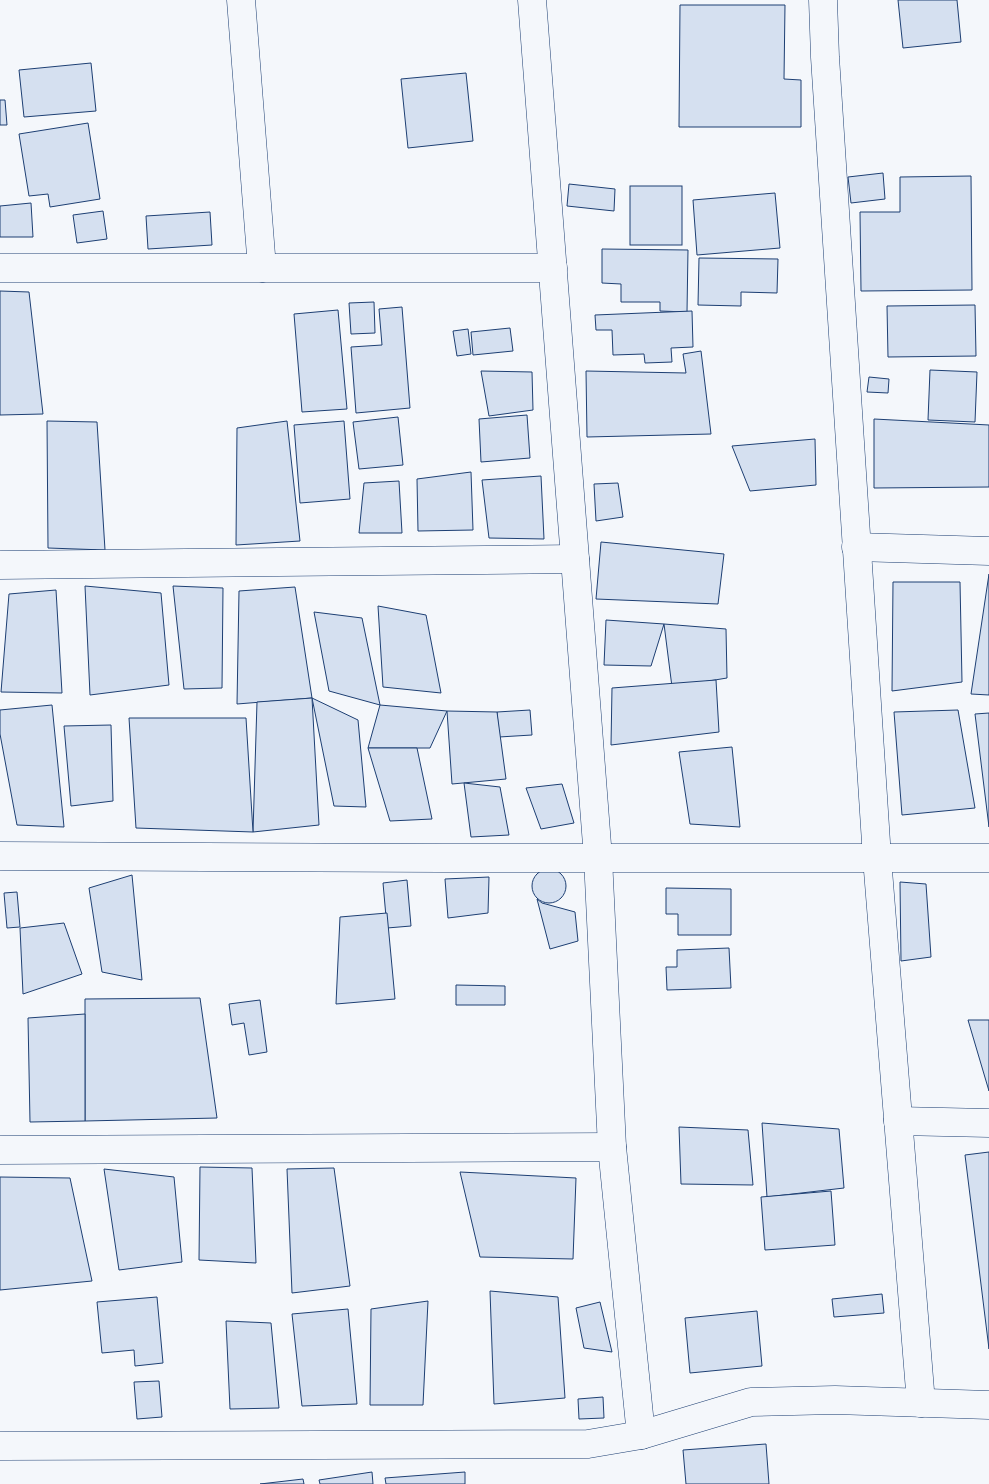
<svg xmlns="http://www.w3.org/2000/svg" width="989" height="1484" font-family="'Noto Sans',sans-serif">
<style>
.building{fill:#d5e0f0;stroke:#1d3f73}
.lines{fill:none;stroke-linecap:round;stroke-linejoin:round}
.minor-casing{stroke:#1d3f73;stroke-width:29}
.minor{stroke:#f4f7fb;stroke-width:28}
</style>
<rect width="100%" height="100%" fill="#f4f7fb"/>
<!-- building -->
<g class="building">
<path d="M898,0H957L961,42L903,48Z"/>
<path d="M680,5H785L784,79L801,80V127H679Z"/>
<path d="M91,63L96,111L24,117L19,70Z"/>
<path d="M466,73L473,141L408,148L401,79Z"/>
<path d="M0,100H5L7,125H0Z"/>
<path d="M88,123L100,199L50,207L48,194L29,196L19,134Z"/>
<path d="M883,173L885,199L851,203L848,177Z"/>
<path d="M971,176L972,290L861,291L860,212H900V177Z"/>
<path d="M569,184L615,189L614,211L567,206Z"/>
<rect x="630" y="186" width="52" height="59"/>
<path d="M775,193L780,248L697,255L693,200Z"/>
<path d="M31,203L33,237H0V206Z"/>
<path d="M103,211L107,239L77,243L73,215Z"/>
<path d="M210,212L212,245L148,249L146,216Z"/>
<path d="M602,249L688,250L687,312L660,311V302H621V284L602,283Z"/>
<path d="M699,258L778,259L777,293L741,292V306L698,305Z"/>
<path d="M0,291L29,292L43,414L0,415Z"/>
<path d="M374,302L375,333L351,334L349,303Z"/>
<path d="M975,305L976,356L888,357L887,306Z"/>
<path d="M402,307L410,408L356,413L351,347L382,345L379,309Z"/>
<path d="M338,310L347,409L302,412L294,314Z"/>
<path d="M692,311L693,347L671,348L672,362L645,363L644,354L613,355L612,330H596L595,315Z"/>
<path d="M510,328L513,351L473,355L471,332Z"/>
<path d="M468,329L471,354L457,356L453,331Z"/>
<path d="M701,351L711,434L587,437L586,371L686,373L683,354Z"/>
<path d="M930,370L977,372L975,422L928,420Z"/>
<path d="M481,371L532,372L533,410L489,416Z"/>
<path d="M869,377L889,379L888,393L867,392Z"/>
<path d="M527,415L530,458L481,462L479,419Z"/>
<path d="M398,417L403,465L359,469L353,422Z"/>
<path d="M874,419L989,425V487L874,488Z"/>
<path d="M47,421L97,422L105,550L48,548Z"/>
<path d="M287,421L300,541L236,545L237,428Z"/>
<path d="M344,421L350,499L300,503L294,425Z"/>
<path d="M815,439L816,485L750,491L732,446Z"/>
<path d="M471,472L473,530L418,531L417,479Z"/>
<path d="M541,476L544,539L489,538L482,480Z"/>
<path d="M399,481L402,533H359L364,483Z"/>
<path d="M618,483L623,517L596,521L594,484Z"/>
<path d="M601,542L724,554L718,604L596,599Z"/>
<path d="M989,574V695L971,694Z"/>
<path d="M893,582H960L962,682L892,691Z"/>
<path d="M85,586L161,593L169,685L90,695Z"/>
<path d="M173,586L223,588L222,688L184,689Z"/>
<path d="M295,587L312,698L237,704L239,591Z"/>
<path d="M56,590L62,693L1,692L9,594Z"/>
<path d="M378,606L426,615L441,693L383,687Z"/>
<path d="M314,612L362,618L380,705L329,691Z"/>
<path d="M606,620L664,624L651,666L604,665Z"/>
<path d="M664,624L726,629L727,678L672,687Z"/>
<path d="M716,680L719,732L611,745L612,688Z"/>
<path d="M312,698L358,720L366,807L334,806Z"/>
<path d="M312,698L319,825L253,832L257,702Z"/>
<path d="M52,705L64,827L17,825L0,734V710Z"/>
<path d="M380,705L447,711L430,748H368Z"/>
<path d="M530,710L532,735L499,737L497,712Z"/>
<path d="M958,710L975,808L902,815L894,712Z"/>
<path d="M447,711L497,712L506,779L452,784Z"/>
<path d="M989,713V827L975,714Z"/>
<path d="M129,718H246L253,832L136,828Z"/>
<path d="M111,725L113,801L71,806L64,726Z"/>
<path d="M732,747L740,827L690,824L679,752Z"/>
<path d="M368,748H417L432,819L390,821Z"/>
<path d="M464,783L500,787L509,835L471,837Z"/>
<path d="M562,784L574,823L541,829L526,788Z"/>
<circle cx="549" cy="886" r="17"/>
<path d="M132,875L142,980L102,972L89,888Z"/>
<path d="M489,877L488,913L448,918L445,879Z"/>
<path d="M407,880L411,926L387,928L383,883Z"/>
<path d="M900,882L926,884L931,957L901,961Z"/>
<path d="M666,888L731,889V935H678V914H666Z"/>
<path d="M17,892L20,927L7,928L4,893Z"/>
<path d="M537,899L542,903L575,912L578,941L550,949Z"/>
<path d="M387,913L395,999L336,1004L340,917Z"/>
<path d="M64,923L82,974L23,994L20,928Z"/>
<path d="M729,948L731,988L667,990L666,967H677V950Z"/>
<path d="M456,985L505,986V1005H456Z"/>
<path d="M200,998L217,1118L85,1121V999Z"/>
<path d="M260,1000L267,1052L249,1055L244,1023L232,1025L229,1004Z"/>
<path d="M85,1014V1121L30,1122L28,1018Z"/>
<path d="M968,1020H989V1091Z"/>
<path d="M762,1123L839,1129L844,1188L767,1197Z"/>
<path d="M679,1127L748,1130L753,1185L681,1184Z"/>
<path d="M989,1152V1349L965,1155Z"/>
<path d="M200,1167L252,1168L256,1263L199,1260Z"/>
<path d="M334,1168L350,1286L292,1293L287,1169Z"/>
<path d="M104,1169L174,1177L182,1262L119,1270Z"/>
<path d="M460,1172L576,1178L573,1259L480,1257Z"/>
<path d="M0,1177L70,1178L92,1281L0,1290Z"/>
<path d="M831,1191L835,1245L765,1250L761,1197Z"/>
<path d="M490,1291L558,1297L565,1398L494,1404Z"/>
<path d="M882,1294L884,1313L834,1317L832,1299Z"/>
<path d="M157,1297L163,1363L135,1366L134,1350L102,1353L97,1302Z"/>
<path d="M428,1301L423,1405H370L371,1309Z"/>
<path d="M600,1302L612,1352L584,1348L576,1308Z"/>
<path d="M348,1309L357,1404L302,1406L292,1314Z"/>
<path d="M757,1311L762,1366L690,1373L685,1318Z"/>
<path d="M226,1321L271,1323L279,1408L230,1409Z"/>
<path d="M159,1381L162,1417L137,1419L134,1382Z"/>
<path d="M603,1397L604,1418L579,1419L578,1399Z"/>
<path d="M766,1444L769,1484H686L683,1450Z"/>
<path d="M372,1472L373,1484H320L319,1480Z"/>
<path d="M465,1472V1484H386L385,1478Z"/>
<path d="M303,1479L304,1484H260Z"/>
</g>
<g class="lines">
<!-- minor casing -->
<g class="minor-casing">
<g id="minor">
<path d="M241,0L262,268"/>
<path d="M532,0L598,858L612,1147L641,1435"/>
<path d="M823,0L825,57L877,858L921,1403"/>
<path d="M0,268H553"/>
<path d="M856,547L989,551"/>
<path d="M0,565L575,559"/>
<path d="M0,856L442,858H989"/>
<path d="M898,1121L989,1123"/>
<path d="M0,1150L612,1147"/>
<path d="M0,1446L588,1444L641,1435L751,1402L835,1400L989,1405"/>
</g>
</g>
<!-- minor -->
<use href="#minor" class="minor"/>
</g>
</svg>
